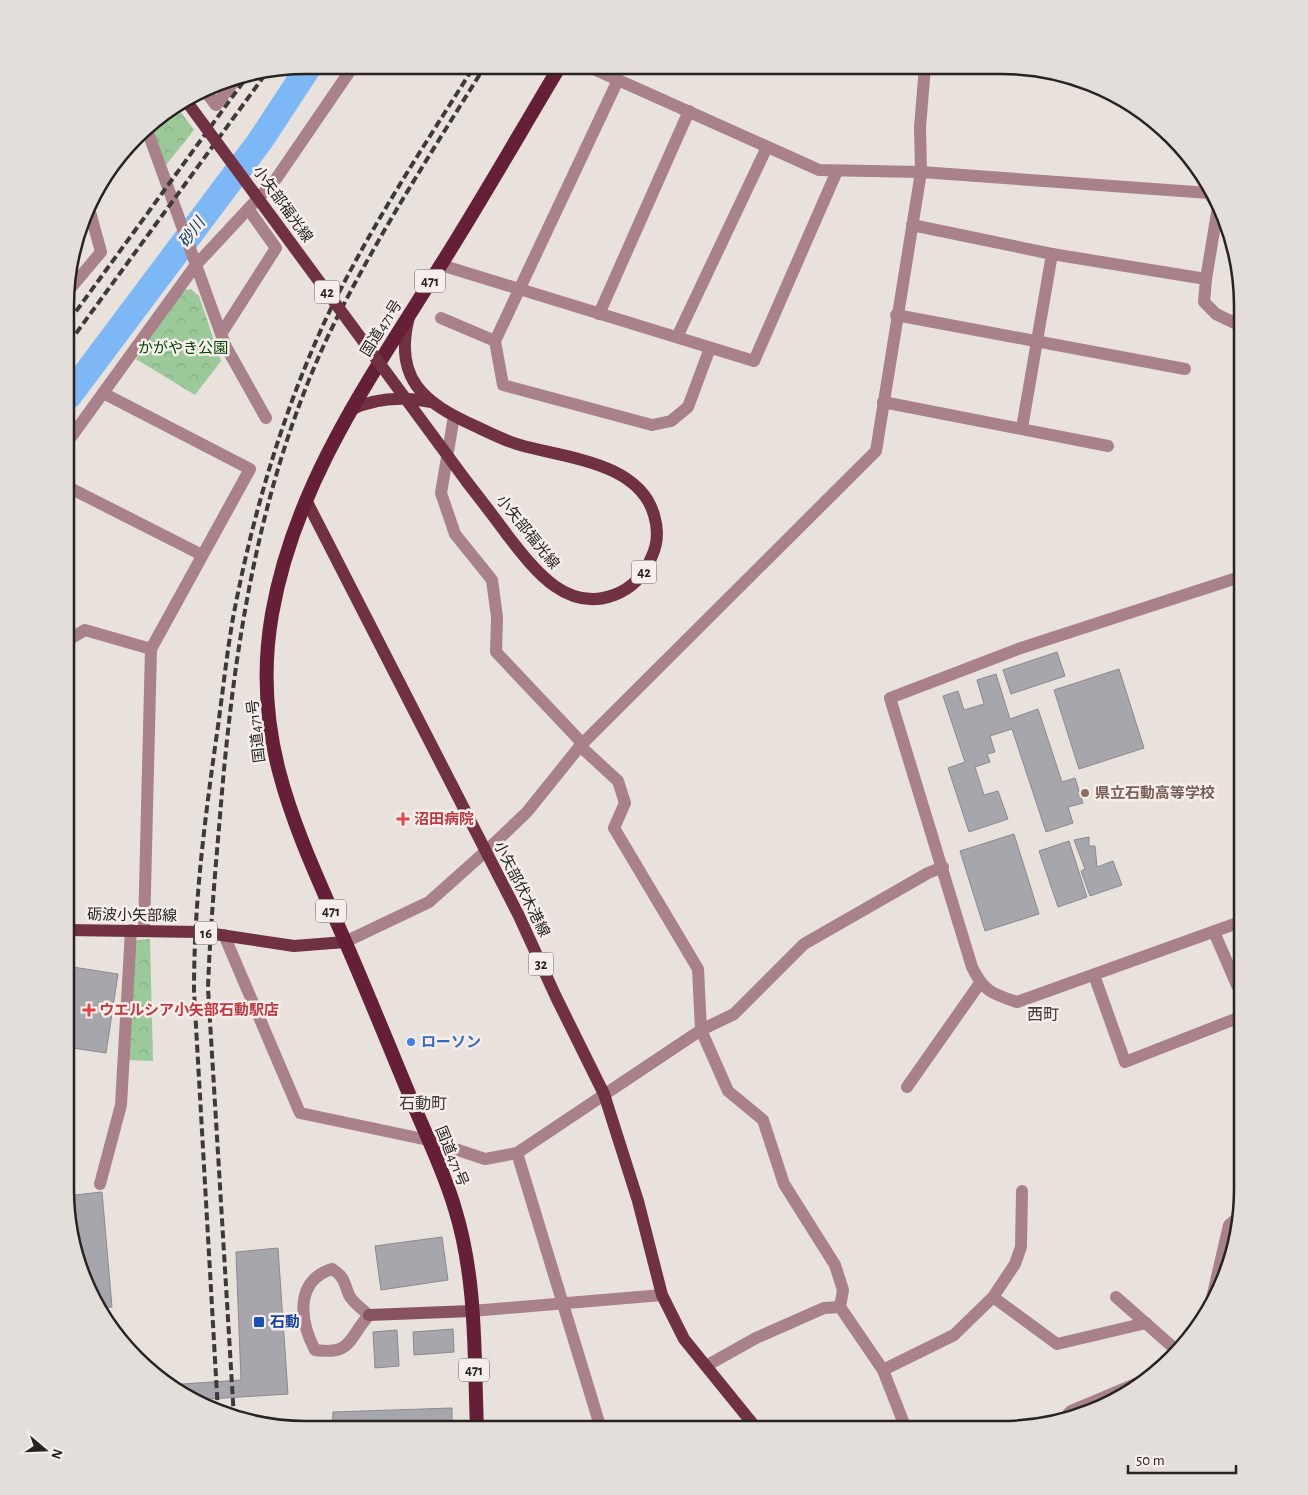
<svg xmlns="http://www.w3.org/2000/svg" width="1308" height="1495" font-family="'Alegreya Sans','Noto Sans JP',sans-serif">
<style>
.park{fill:url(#park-crowns)}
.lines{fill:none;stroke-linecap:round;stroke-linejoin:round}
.river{stroke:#7db7f5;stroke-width:26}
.building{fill:#a8a6ad;stroke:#8b8990}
.minor{stroke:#a8818a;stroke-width:12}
.tertiary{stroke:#a8818a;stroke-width:12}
.secondary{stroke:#885360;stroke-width:12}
.primary{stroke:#703143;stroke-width:12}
.trunk{stroke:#652037;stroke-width:14}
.rail{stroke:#3e3a38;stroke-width:4;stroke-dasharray:8 4;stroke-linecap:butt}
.primary-bridge{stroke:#703143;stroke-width:12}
.education-dot{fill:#8d6e63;stroke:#f5eeea;stroke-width:2}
.health-dot{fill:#e0444e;stroke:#f5eeea;stroke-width:2}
.shop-dot{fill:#3f7fe0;stroke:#f5eeea;stroke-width:2}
.transit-dot{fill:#1a4fb4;stroke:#f5eeea;stroke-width:2}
.labels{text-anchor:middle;stroke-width:5;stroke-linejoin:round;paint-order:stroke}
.shield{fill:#f5eeea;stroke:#64605d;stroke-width:1}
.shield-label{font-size:14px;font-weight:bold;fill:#262321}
.street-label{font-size:15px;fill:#262321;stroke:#f5eeea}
.park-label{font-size:15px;fill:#004405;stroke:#f5eeea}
.education-label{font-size:15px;font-weight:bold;fill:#785e54;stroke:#f5eeea;text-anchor:start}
.health-label{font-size:15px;font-weight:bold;fill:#be3a42;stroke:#f5eeea;text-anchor:start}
.shop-label{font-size:15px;font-weight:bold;fill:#366cbe;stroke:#f5eeea;text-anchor:start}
.transit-label{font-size:15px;font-weight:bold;fill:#164399;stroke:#f5eeea;text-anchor:start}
.water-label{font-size:16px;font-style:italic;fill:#103a61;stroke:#f5eeea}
.neighbourhood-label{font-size:16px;fill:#413c38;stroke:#f5eeea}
.rim{fill:none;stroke:#262321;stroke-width:2.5}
</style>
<defs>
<pattern id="park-crowns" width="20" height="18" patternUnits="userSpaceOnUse" patternTransform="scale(1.25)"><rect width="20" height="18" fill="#9bc999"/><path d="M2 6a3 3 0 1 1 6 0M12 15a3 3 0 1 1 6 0" fill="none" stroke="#85ac84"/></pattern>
</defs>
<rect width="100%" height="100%" fill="#e8e1dc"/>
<!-- park -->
<g class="park">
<path d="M177,107L194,130L166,165L150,123Z"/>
<path d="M191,289L199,296L221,361L195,395L136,359L180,294L184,290Z"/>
<path d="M150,939L153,1061L128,1060L133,946L137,940Z"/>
</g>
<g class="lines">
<!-- river -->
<path class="river" d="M69,396L260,141L310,65"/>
</g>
<!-- building -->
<g class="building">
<path d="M1057,652L1065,676L1011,694L1003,670Z"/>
<path d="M1119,669L1144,748L1079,769L1054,690Z"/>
<path d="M996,674L1010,719L1038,709L1062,782L1075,778L1083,803L1068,807L1073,823L1046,832L1012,729L990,736L995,752L987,754L990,762L975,767L984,795L998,791L1008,819L969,832L948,768L965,762L943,696L958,691L964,710L984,704L977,680Z"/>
<path d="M1014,834L1039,914L985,931L960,851Z"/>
<path d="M1089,837V846H1095L1097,867L1113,861L1122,885L1090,896L1081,871L1085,869L1074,840Z"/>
<path d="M1069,841L1087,897L1058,907L1039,851Z"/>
<path d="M66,966L118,974L106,1053L66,1047Z"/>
<path d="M102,1192L112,1307L97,1308L73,1252L66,1196Z"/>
<path d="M442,1237L448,1280L381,1290L375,1246Z"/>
<path d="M278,1248L288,1394L193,1400L172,1390L168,1385L241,1380L236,1252Z"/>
<path d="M453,1329L454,1352L414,1355L413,1332Z"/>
<path d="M397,1330L399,1366L375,1368L373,1332Z"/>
<path d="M452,1408V1429H332L333,1412Z"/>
<path d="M283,1420V1428L258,1423V1421Z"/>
</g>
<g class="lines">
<!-- minor -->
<g class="minor">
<path d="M587,66L819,170L921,172L1209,193L1218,207L1206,279L1204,302L1216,314L1243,327"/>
<path d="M618,80L495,341L503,385L652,425L671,421L688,407L710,348"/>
<path d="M205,91L216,105L238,76"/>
<path d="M146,127L225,345L266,418"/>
<path d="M912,225L1052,254L1206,279"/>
<path d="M441,265L754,361L837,171"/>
<path d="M69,290L101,252L89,208"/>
<path d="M599,314L689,111"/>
<path d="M896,315L1185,369"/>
<path d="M441,318L495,341"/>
<path d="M221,334L276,248L249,210"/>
<path d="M677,337L767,147"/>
<path d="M103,393L250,469L151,649L144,930"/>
<path d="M883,402L1108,446"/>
<path d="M454,416L441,493L455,534L492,580L497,617L496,652L583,744"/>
<path d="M1022,428L1052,254"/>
<path d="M69,440L195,266L276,179L354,65"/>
<path d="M68,487L202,555"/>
<path d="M68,640L85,630L151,649"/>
<path d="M580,746L618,781L625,803L614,828L698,969L701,1030L728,1091L763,1120L784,1184L835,1265L843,1290L840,1307L883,1370L906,1429"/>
<path d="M485,852L527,812L580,746L876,451L921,172L920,127L925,67"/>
<path d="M1243,921L1017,1002C993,994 984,992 972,967L890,698L1018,649L1243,576"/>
<path d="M1214,932L1243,999"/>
<path d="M224,935L300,1113L428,1140L485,1159L517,1153L701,1030L734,1014L804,944L928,873L943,867"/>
<path d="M1094,975L1125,1062L1243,1016"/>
<path d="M907,1087L980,983"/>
<path d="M517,1153L601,1429"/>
<path d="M100,1184L121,1105L131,930"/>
<path d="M993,1297L1015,1264L1021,1247L1022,1191"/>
<path d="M1116,1297L1175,1349"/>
<path d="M1209,1311L1229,1225L1241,1215"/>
<path d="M706,1366L756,1338L824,1308L840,1307"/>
<path d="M883,1370L954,1335L993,1297L1057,1344L1146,1323"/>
<path d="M1068,1414L1071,1411L1140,1382"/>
</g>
<!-- tertiary -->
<g class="tertiary">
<path d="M345,942L429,902L485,852"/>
<path d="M332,1269C345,1277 344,1283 349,1295C352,1302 363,1310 369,1315C348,1339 352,1355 315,1350C300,1322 294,1281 332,1269Z"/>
<path d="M472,1311L662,1295"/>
</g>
<!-- secondary -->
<path class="secondary" d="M369,1315L472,1311"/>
<!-- primary -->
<g class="primary">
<path d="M409,317C393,379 424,403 475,426C490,433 505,441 520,445C565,458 639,462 654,515C658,528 658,543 652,556C645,574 633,588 614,595C566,613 534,569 508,536C495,518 481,500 467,482"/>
<path d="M350,410C375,398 402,396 430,402"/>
<path d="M306,500L519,916L556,997L604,1094L638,1201L662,1295L684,1339L757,1429"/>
<path d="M66,930L201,932L294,946L345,942"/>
</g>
<!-- trunk -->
<path class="trunk" d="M477,1429C474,1356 477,1280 455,1209C445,1174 428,1139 414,1106C391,1051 369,996 345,941C297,831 250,739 272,614C295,482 373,374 442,263C483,198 521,131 560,66"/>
<!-- rail -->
<g class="rail">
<path d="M69,321L249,74"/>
<path d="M69,343L267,72"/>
<path d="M218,1412L194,991C194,904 204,826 216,740C222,700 226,658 233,618C252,517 282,414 325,321C367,232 422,149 475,65"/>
<path d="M234,1418L208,988C210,931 215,874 220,816C233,652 258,485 329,334C374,241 431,153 485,66"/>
</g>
<!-- primary-bridge -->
<path class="primary-bridge" d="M187,102L467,482"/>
</g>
<!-- markers -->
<circle class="education-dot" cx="1085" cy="793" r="5"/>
<g class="health-dot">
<path d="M400.5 811.5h5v5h5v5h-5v5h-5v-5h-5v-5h5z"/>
<path d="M86.5 1002.5h5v5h5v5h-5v5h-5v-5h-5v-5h5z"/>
</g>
<circle class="shop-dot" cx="411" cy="1042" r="5"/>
<rect class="transit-dot" x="253" y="1316" width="12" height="12" rx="2.5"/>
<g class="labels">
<!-- shield labels -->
<g class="shield">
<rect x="415" y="269.5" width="30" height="23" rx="4"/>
<rect x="314.5" y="280.5" width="25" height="23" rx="4"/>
<rect x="631.5" y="560.5" width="25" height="23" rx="4"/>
<rect x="316" y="899.5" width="30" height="23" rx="4"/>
<rect x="195" y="921.5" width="22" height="23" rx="4"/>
<rect x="528.5" y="952.5" width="25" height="23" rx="4"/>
<rect x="459" y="1358.5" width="30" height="23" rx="4"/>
</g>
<g class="shield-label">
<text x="430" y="286">471</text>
<text x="327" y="297">42</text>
<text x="644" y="577">42</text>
<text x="331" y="916">471</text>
<text x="206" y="938">16</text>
<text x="541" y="969">32</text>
<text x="474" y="1375">471</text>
</g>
<!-- street labels -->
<g class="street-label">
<text transform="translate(283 204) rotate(54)" y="5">小矢部福光線</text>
<text transform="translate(381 328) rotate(-58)" y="5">国道471号</text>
<text transform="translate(528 532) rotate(51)" y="5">小矢部福光線</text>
<text transform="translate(256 731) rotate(-97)" y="5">国道471号</text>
<text transform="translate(522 889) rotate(63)" y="5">小矢部伏木港線</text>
<text transform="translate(132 915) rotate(1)" y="5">砺波小矢部線</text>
<text transform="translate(452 1156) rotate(68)" y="5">国道471号</text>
</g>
<!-- park labels -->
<g class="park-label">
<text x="183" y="353">かがやき公園</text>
</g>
<!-- education labels -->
<g class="education-label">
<text x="1095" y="798">県立石動高等学校</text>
</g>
<!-- health labels -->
<g class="health-label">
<text x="414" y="824">沼田病院</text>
<text x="99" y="1015">ウエルシア小矢部石動駅店</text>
</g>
<!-- shop labels -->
<g class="shop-label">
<text x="421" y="1047">ローソン</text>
</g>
<!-- transit labels -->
<g class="transit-label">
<text x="270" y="1327">石動</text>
</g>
<!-- water labels -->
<g class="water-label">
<text transform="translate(191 232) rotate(-53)" y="6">砂川</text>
</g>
<!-- neighbourhood labels -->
<g class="neighbourhood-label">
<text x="1043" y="1020">西町</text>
<text x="423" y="1109">石動町</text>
</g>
</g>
<!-- crop -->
<path d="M0 0H1308V1495H0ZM306 74H1002A232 232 0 0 1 1234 306V1189A232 232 0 0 1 1002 1421H306A232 232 0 0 1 74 1189V306A232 232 0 0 1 306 74Z" fill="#e4deda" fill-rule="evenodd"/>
<path class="rim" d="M306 74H1002A232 232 0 0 1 1234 306V1189A232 232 0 0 1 1002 1421H306A232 232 0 0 1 74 1189V306A232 232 0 0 1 306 74Z"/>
<!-- north arrow -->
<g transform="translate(45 1450) rotate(109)" stroke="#f5eeea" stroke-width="4" paint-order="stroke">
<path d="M0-4L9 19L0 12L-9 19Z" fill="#262321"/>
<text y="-8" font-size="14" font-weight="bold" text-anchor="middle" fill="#262321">N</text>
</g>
<!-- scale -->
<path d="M1128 1465v8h108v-8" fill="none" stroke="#262321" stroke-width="2.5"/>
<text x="1136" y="1465" font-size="15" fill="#262321" stroke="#f5eeea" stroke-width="4" paint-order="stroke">50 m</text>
</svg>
